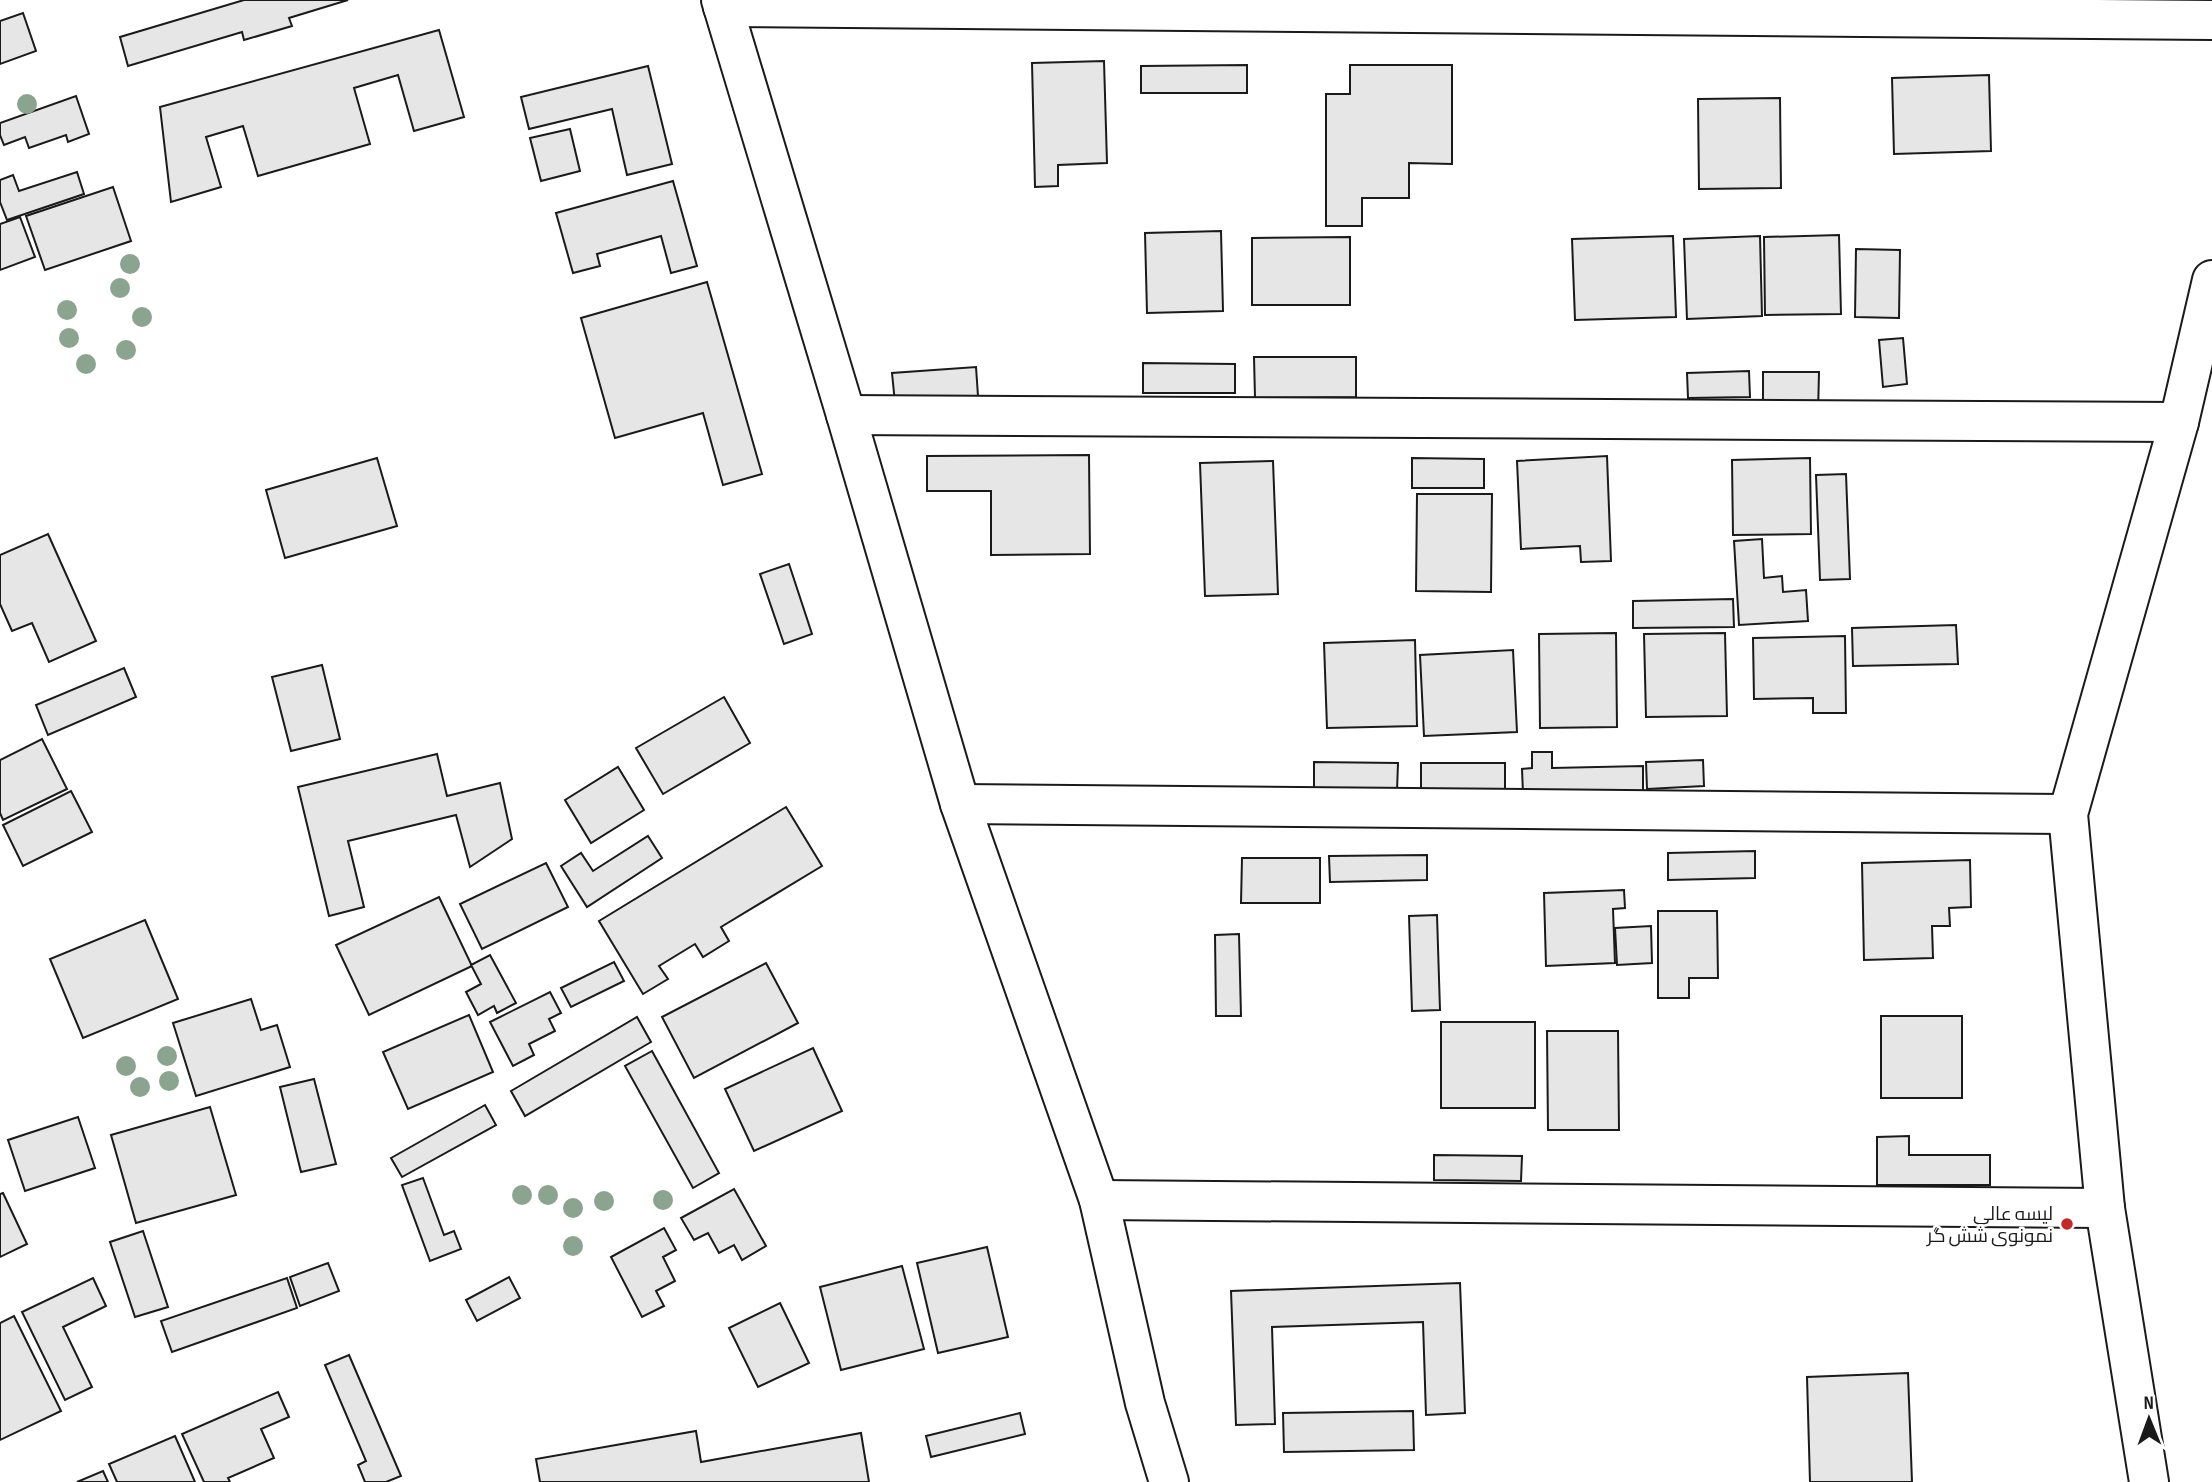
<svg xmlns="http://www.w3.org/2000/svg" width="2212" height="1482" font-family="'Sofia Sans Condensed',Cairo,sans-serif">
<style>
.building{fill:#e6e6e6;stroke:#1a1a1a;stroke-width:2}
.lines{fill:none;stroke-linecap:round;stroke-linejoin:round}
.minor-casing{stroke:#1a1a1a;stroke-width:42}
.minor{stroke:#fff;stroke-width:38}
.tree{fill:#8aa48f}
.poi-dot{fill:#c62828;stroke:#fff;stroke-width:2.5}
.labels{text-anchor:middle;stroke-width:5;stroke-linejoin:round;paint-order:stroke}
.poi-label{font-size:19px;fill:#1a1a1a;stroke:#fff;text-anchor:end}
</style>
<rect width="100%" height="100%" fill="#fff"/>
<!-- building -->
<g class="building">
<path d="M244,0H348L289,18L292,26L244,40L242,32L128,66L120,37Z"/>
<path d="M23,13L36,51L0,64V21Z"/>
<path d="M439,30L464,117L414,131L398,75L354,88L370,144L258,176L243,126L206,137L221,187L171,202L160,107Z"/>
<path d="M1104,61L1107,163L1058,165V186L1035,187L1032,63Z"/>
<path d="M1247,65V93H1141V66Z"/>
<path d="M1350,65H1452V164L1409,163V198H1362V226H1326V94H1350Z"/>
<path d="M648,66L672,164L627,175L612,109L529,129L521,97Z"/>
<path d="M1989,75L1991,151L1894,154L1892,78Z"/>
<path d="M76,96L89,134L68,142L66,135L29,148L25,137L4,145L0,135V123Z"/>
<path d="M1780,98L1781,188L1699,189L1698,99Z"/>
<path d="M570,129L580,171L541,181L530,138Z"/>
<path d="M77,172L84,194L7,220L0,202V180L13,175L19,191Z"/>
<path d="M673,181L697,266L671,273L661,236L597,254L600,266L573,273L556,213Z"/>
<path d="M113,187L131,241L45,270L26,216Z"/>
<path d="M20,217L35,257L0,270V224Z"/>
<path d="M1221,231L1223,311L1147,313L1145,233Z"/>
<path d="M1839,235L1841,314L1765,315L1764,237Z"/>
<path d="M1673,236L1676,317L1575,320L1572,239Z"/>
<path d="M1760,236L1762,316L1687,319L1684,239Z"/>
<path d="M1350,237V305H1252V238Z"/>
<path d="M1856,249L1900,250L1899,318L1855,317Z"/>
<path d="M707,282L762,474L723,485L703,413L615,438L581,318Z"/>
<path d="M1903,338L1907,384L1883,387L1879,340Z"/>
<path d="M1254,357H1356V397L1255,398Z"/>
<path d="M1143,363L1235,364V393H1143Z"/>
<path d="M976,367L978,396L895,403L892,373Z"/>
<path d="M1749,371L1750,397L1688,398L1687,373Z"/>
<path d="M1763,372H1819L1818,414L1763,413Z"/>
<path d="M1089,455L1090,554L991,555V491H927V456Z"/>
<path d="M1607,456L1611,561L1581,562L1580,546L1521,549L1517,461Z"/>
<path d="M377,458L397,526L285,558L266,490Z"/>
<path d="M1412,458L1484,459V488H1412Z"/>
<path d="M1810,458L1811,534L1733,535L1732,460Z"/>
<path d="M1273,461L1278,594L1205,596L1200,463Z"/>
<path d="M1846,474L1850,579L1820,580L1816,475Z"/>
<path d="M1417,494H1492L1491,592L1416,591Z"/>
<path d="M48,534L96,641L49,662L32,623L12,631L0,604V555Z"/>
<path d="M1762,539L1764,578L1782,576L1783,592L1806,590L1808,621L1739,625L1734,541Z"/>
<path d="M789,564L812,634L784,644L760,574Z"/>
<path d="M1733,599L1734,627L1633,628V601Z"/>
<path d="M1956,625L1958,664L1853,666L1852,628Z"/>
<path d="M1616,633L1617,727L1540,728L1539,634Z"/>
<path d="M1725,633L1727,716L1646,717L1644,634Z"/>
<path d="M1845,636L1846,713H1813V698L1754,699L1753,638Z"/>
<path d="M1415,640L1417,726L1327,728L1324,643Z"/>
<path d="M1513,650L1517,732L1424,736L1420,655Z"/>
<path d="M322,665L340,739L291,751L272,677Z"/>
<path d="M124,668L136,697L48,735L36,705Z"/>
<path d="M724,697L750,743L663,794L636,748Z"/>
<path d="M42,739L67,789L3,820L0,813V760Z"/>
<path d="M1532,752H1552V768L1643,766V791L1523,794L1522,769L1532,768Z"/>
<path d="M437,754L447,796L500,783L512,839L470,867L456,815L348,841L364,907L329,916L298,787Z"/>
<path d="M1703,760L1704,786L1647,789L1646,762Z"/>
<path d="M1314,762L1398,763L1397,791H1314Z"/>
<rect x="1421" y="763" width="84" height="27"/>
<path d="M618,767L644,810L591,843L565,800Z"/>
<path d="M71,791L92,832L23,866L3,825Z"/>
<path d="M786,807L822,866L721,927L729,941L703,957L695,944L659,966L668,979L643,994L599,921Z"/>
<path d="M648,836L662,858L587,907L561,866L581,853L593,871Z"/>
<path d="M1755,851V878L1668,880V853Z"/>
<path d="M1427,855V880L1330,882L1329,856Z"/>
<path d="M1242,858H1320V903H1241Z"/>
<path d="M1970,860L1971,907L1949,908L1950,926H1932L1933,958L1864,960L1862,863Z"/>
<path d="M546,863L568,907L482,949L460,904Z"/>
<path d="M1624,890L1625,908L1613,909L1615,963L1546,966L1544,893Z"/>
<path d="M439,897L472,966L369,1015L336,945Z"/>
<path d="M1658,911H1717L1718,978H1689V998H1658Z"/>
<path d="M1437,915L1440,1010L1412,1011L1409,916Z"/>
<path d="M145,920L178,999L83,1038L50,959Z"/>
<path d="M1651,926L1652,963L1617,965L1615,928Z"/>
<path d="M1239,934L1241,1016H1216L1215,935Z"/>
<path d="M490,955L516,1003L497,1013L494,1006L478,1015L466,992L481,984L471,965Z"/>
<path d="M614,962L624,981L571,1007L561,988Z"/>
<path d="M766,963L798,1023L694,1078L662,1017Z"/>
<path d="M550,992L561,1013L549,1019L555,1031L529,1044L534,1055L513,1066L490,1022Z"/>
<path d="M251,999L261,1030L277,1025L290,1067L196,1096L173,1023Z"/>
<path d="M469,1015L493,1072L408,1109L383,1052Z"/>
<rect x="1881" y="1016" width="81" height="82"/>
<path d="M637,1017L651,1042L525,1116L511,1091Z"/>
<rect x="1441" y="1022" width="94" height="86"/>
<path d="M1547,1031H1618L1619,1130H1548Z"/>
<path d="M813,1048L842,1111L754,1151L725,1089Z"/>
<path d="M652,1051L719,1173L693,1188L625,1066Z"/>
<path d="M314,1079L336,1164L301,1172L280,1087Z"/>
<path d="M485,1105L496,1125L402,1177L391,1158Z"/>
<path d="M210,1107L236,1195L136,1223L111,1135Z"/>
<path d="M78,1117L95,1168L25,1191L8,1140Z"/>
<path d="M1909,1136V1155H1990V1185H1877V1137Z"/>
<path d="M1434,1155L1522,1156L1521,1181L1434,1180Z"/>
<path d="M423,1178L444,1235L454,1231L461,1249L430,1261L402,1185Z"/>
<path d="M734,1189L766,1246L742,1260L734,1245L719,1253L708,1233L694,1240L681,1218Z"/>
<path d="M3,1193L27,1244L0,1257V1194Z"/>
<path d="M664,1228L676,1250L663,1257L675,1281L656,1291L664,1306L642,1317L611,1257Z"/>
<path d="M143,1231L168,1307L135,1317L110,1242Z"/>
<path d="M987,1247L1008,1337L938,1353L917,1263Z"/>
<path d="M328,1263L339,1291L300,1306L290,1277Z"/>
<path d="M902,1266L924,1349L841,1370L820,1287Z"/>
<path d="M509,1277L520,1298L477,1321L466,1300Z"/>
<path d="M93,1278L106,1306L63,1327L92,1387L65,1400L22,1312Z"/>
<path d="M287,1278L297,1308L172,1352L161,1321Z"/>
<path d="M1460,1283L1465,1413L1426,1415L1423,1322L1272,1327L1275,1424L1236,1425L1231,1291Z"/>
<path d="M780,1303L809,1363L758,1387L729,1328Z"/>
<path d="M14,1316L61,1411L0,1440V1323Z"/>
<path d="M349,1355L401,1476L386,1482H365L358,1465L366,1461L325,1365Z"/>
<path d="M1908,1373L1912,1482H1810L1807,1377Z"/>
<path d="M278,1392L289,1417L261,1429L274,1458L228,1478L230,1482H204L182,1434Z"/>
<path d="M1413,1411L1414,1450L1284,1452L1283,1413Z"/>
<path d="M1020,1413L1025,1434L931,1457L926,1436Z"/>
<path d="M696,1431L701,1462L861,1433L869,1482H540L536,1459Z"/>
<path d="M175,1436L195,1482H117L109,1464Z"/>
<path d="M103,1471L108,1482H77Z"/>
</g>
<g class="lines">
<!-- minor casing -->
<g class="minor-casing">
<g id="minor">
<path d="M721,0L846,415L960,804L1099,1200L1145,1403L1169,1482"/>
<path d="M723,7L2212,20"/>
<path d="M846,415L2179,422"/>
<path d="M960,804L2068,814"/>
<path d="M1099,1200L2105,1208"/>
<path d="M2149,1482L2105,1208L2068,814L2179,422L2212,280"/>
</g>
</g>
<!-- minor -->
<use href="#minor" class="minor"/>
</g>
<!-- trees -->
<g class="tree">
<circle cx="27" cy="104" r="10"/>
<circle cx="130" cy="264" r="10"/>
<circle cx="120" cy="288" r="10"/>
<circle cx="67" cy="310" r="10"/>
<circle cx="142" cy="317" r="10"/>
<circle cx="69" cy="338" r="10"/>
<circle cx="126" cy="350" r="10"/>
<circle cx="86" cy="364" r="10"/>
<circle cx="167" cy="1056" r="10"/>
<circle cx="126" cy="1066" r="10"/>
<circle cx="169" cy="1081" r="10"/>
<circle cx="140" cy="1087" r="10"/>
<circle cx="522" cy="1195" r="10"/>
<circle cx="548" cy="1195" r="10"/>
<circle cx="663" cy="1200" r="10"/>
<circle cx="604" cy="1201" r="10"/>
<circle cx="573" cy="1208" r="10"/>
<circle cx="573" cy="1246" r="10"/>
</g>
<!-- markers -->
<circle class="poi-dot" cx="2067" cy="1224" r="7"/>
<g class="labels">
<!-- poi labels -->
<g class="poi-label">
<text x="2053" y="1220">لیسه عالی<tspan x="2053" dy="22">نمونوی شش گر</tspan></text>
</g>
</g>
<!-- north arrow -->
<g transform="translate(2149 1419) rotate(359)" stroke="#ffffff" stroke-width="5" paint-order="stroke">
<path d="M0-5L12 26L0 18L-12 26Z" fill="#1a1a1a"/>
<text y="-10" font-size="19" font-weight="bold" text-anchor="middle" fill="#1a1a1a">N</text>
</g>
</svg>
